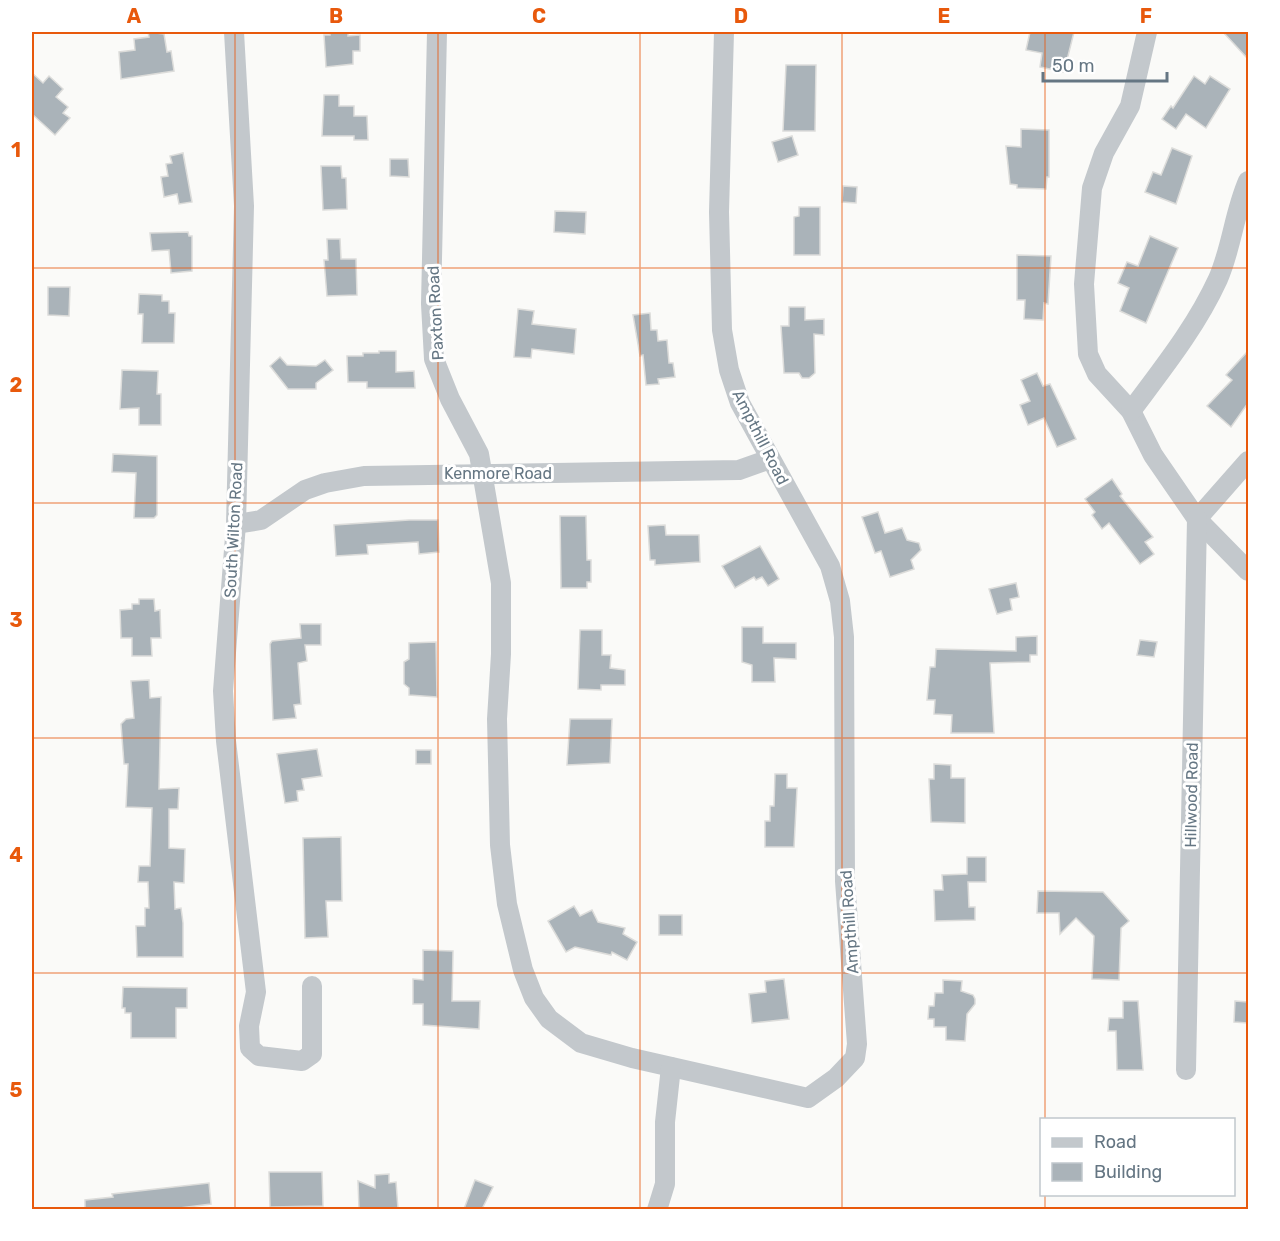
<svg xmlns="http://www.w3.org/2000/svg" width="1280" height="1241" font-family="Rubik,sans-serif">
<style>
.building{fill:#aab3b9;stroke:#dcdcda;stroke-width:1.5}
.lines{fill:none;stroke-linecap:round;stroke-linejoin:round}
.minor{stroke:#c3c8cc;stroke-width:20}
.grid{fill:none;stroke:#e8590c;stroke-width:1.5;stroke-opacity:0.55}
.labels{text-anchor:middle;stroke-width:6;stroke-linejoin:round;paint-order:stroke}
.street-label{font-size:16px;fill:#657683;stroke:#fff}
.neatline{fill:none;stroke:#e8590c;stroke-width:2}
.grid-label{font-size:20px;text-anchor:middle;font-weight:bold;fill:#e8590c}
</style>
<rect width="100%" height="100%" fill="#fafaf8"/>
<!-- building -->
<g class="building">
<path d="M148,32L164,34L167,52L171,51L174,71L121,79L119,52L135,50L134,39L149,37Z"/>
<path d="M330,32H348V36L360,35V51H353V64L326,67L324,35H330Z"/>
<path d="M1030,32H1074L1064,72L1040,67L1042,53L1026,50Z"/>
<path d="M1223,32H1248V59Z"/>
<path d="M786,65H816L815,131H783Z"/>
<path d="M32,73L43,83L49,76L63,89L56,97L68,107L63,113L70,118L55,135L32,114Z"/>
<path d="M1194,76L1205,84L1210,76L1230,89L1206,128L1186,114L1176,129L1162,119L1171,106L1173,108Z"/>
<path d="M324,95H339V106H354V116H367L368,140H354V136H322Z"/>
<path d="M1021,129L1049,130V177H1047L1046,189L1017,188V185L1010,184L1006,146L1021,147Z"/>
<path d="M792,136L798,155L778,162L772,142Z"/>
<path d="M1172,148L1192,156L1176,204L1145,192L1153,172L1161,175Z"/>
<path d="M183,153L192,202L179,204L177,194L164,197L161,177L168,176L166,164L172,163L170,156Z"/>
<path d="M390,159H408L409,177L390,176Z"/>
<path d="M321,166H341L342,178H346L347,209L323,210Z"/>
<path d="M843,186L857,187L856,203L842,202Z"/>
<path d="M799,207H820V255H794V217L799,216Z"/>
<path d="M555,211L586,212L585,234L554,232Z"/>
<path d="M188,232L189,236H192V271L171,273L169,250L152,251L150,233Z"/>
<path d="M1150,236L1178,248L1146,323L1120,311L1129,288L1118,283L1127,262L1138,266Z"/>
<path d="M327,239H340L341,259H356L357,295L327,296L324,260H328Z"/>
<path d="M1017,255L1051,256L1048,304L1044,303L1043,320L1024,319L1025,300H1017Z"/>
<path d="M48,287H70L69,316L48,315Z"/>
<path d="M139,294L162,295V301H169V313H175L174,343H142L143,314H138Z"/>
<path d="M789,307H805V320L824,319V335L814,334L815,373L809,378H802L799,373H784L781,326H789Z"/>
<path d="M518,309L534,311L532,324L576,329L574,354L532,349L531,358L514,357Z"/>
<path d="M650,313L651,330H657L658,341L667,340L669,363H673L675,377L658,379L659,384L646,385L643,355L640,356L633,315Z"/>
<path d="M379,351H396V372L414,371L415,388H367V382H348L347,356H363V353H379Z"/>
<path d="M1248,351V403L1231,427L1207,406L1232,380L1226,375Z"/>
<path d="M280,357L287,365L316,366L325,360L333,370L316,383V389H288L270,366Z"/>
<path d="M122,370L158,371L157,394H161V425H139V408L120,409Z"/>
<path d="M1037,373L1043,386L1050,384L1076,439L1057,447L1044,418L1028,425L1020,405L1030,401L1021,380Z"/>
<path d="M113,454L157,456V515L154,518H134L136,473L112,472Z"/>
<path d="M1112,479L1122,494L1120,496L1153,537L1145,542L1154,554L1140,564L1109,523L1102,529L1092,515L1095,512L1085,499Z"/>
<path d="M878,512L885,533L902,528L907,540L919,543L921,550L911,560L914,569L890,577L881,551L875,553L862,517Z"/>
<path d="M560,516H586L587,560H591V582H587V588H561Z"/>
<path d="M409,520H438L439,552L419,554L418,542L367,545L368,554L336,556L334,525Z"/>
<path d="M665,525L666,535H699L700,562L655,565V560H650L648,526Z"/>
<path d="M760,546L779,579L768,586L762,577L756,580L754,577L735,588L722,566Z"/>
<path d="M1016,583L1019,597L1010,599L1012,610L997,614L989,589Z"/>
<path d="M139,599H154L155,611L160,610L161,638H151L152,656H132V638H121L120,610L132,609V604H139Z"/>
<path d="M300,624H321V645H305L307,661L298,663L301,704L294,705L296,718L273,720L270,644L272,641L301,638Z"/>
<path d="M742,627H763V643H796V659L774,658L775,682H752V665L742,662Z"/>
<path d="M580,630H602V655H611L610,668L625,670V685H601V690L578,689Z"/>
<path d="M1037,636V655H1030V662L990,663L994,733H951L952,715L934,714L935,700H927L930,667H935L936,649L1016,651V637Z"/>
<path d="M1140,640L1157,642L1154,657L1137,655Z"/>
<path d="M436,642L437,697L409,695V688L404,684V662L409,659V643Z"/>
<path d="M149,680L150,698L161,697L159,789L179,788L178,809H169V848L185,849L184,883L174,882L175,909L181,908L183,923V957H137L136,926H145V908H149L148,882H138L139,866H150L152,808L126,807L128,764H124L121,724L126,719L134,718L131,681Z"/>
<path d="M570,719H612L610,763L567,765Z"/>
<path d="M317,749L322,776L302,779L304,790L297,791L298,801L285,803L277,754Z"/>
<rect x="416" y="750" width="15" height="14"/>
<path d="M934,764L951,765V778H965V823L931,822L929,779H934Z"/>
<path d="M775,774H787V788H797L794,847H765V821H770V806H774Z"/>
<path d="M341,837L342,901H326L328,937L305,938L303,838Z"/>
<path d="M967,857H986V882H968L969,907H975V920L935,921L934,890H943L942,875L967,874Z"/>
<path d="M1038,891L1103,892L1129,921L1121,928L1119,980L1092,979L1094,936L1076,918L1060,934L1059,913H1037Z"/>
<path d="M574,906L580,916L592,910L598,922L625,928L623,934L637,942L627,960L612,952L611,955L575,947L566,952L548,921Z"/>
<rect x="659" y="915" width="23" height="20"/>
<path d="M423,950L453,951L452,1001H480L479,1029L423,1025V1004H413V979L423,980Z"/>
<path d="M784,979L789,1019L752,1023L749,994L766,992L765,981Z"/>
<path d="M943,980L962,981L961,991L973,995L975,999V1004L967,1014L965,1041L946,1040V1027H934V1019H928L929,1006H934L935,993H943Z"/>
<path d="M123,987L187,988V1008H176V1038H131V1013H125V1008H122Z"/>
<path d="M1123,1001H1138L1143,1070H1117L1116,1031H1108L1109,1018H1123Z"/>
<path d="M1235,1001L1248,1002V1023L1234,1022Z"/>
<path d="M269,1172H322L323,1206L270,1207Z"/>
<path d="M389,1174V1183L396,1182L398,1209H359L358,1181L375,1188V1175Z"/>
<path d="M475,1180L493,1187L482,1209H464Z"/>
<path d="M209,1183L211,1204L172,1209H85V1200L113,1197L112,1194Z"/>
</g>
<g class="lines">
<!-- minor -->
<g class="minor">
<path d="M234,32L244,206L236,524L223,691L226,741L256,992L249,1026L250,1048L259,1056L302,1061L312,1054V986"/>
<path d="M437,32L431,304L434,359L450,399L479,454L501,583V654L497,719L500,845L507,904L523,970L534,998L549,1019L581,1043L632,1058L808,1098L836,1078L855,1058L857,1044L845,881L844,637L840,601L830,566L740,403L729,370L722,330L719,212L724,32"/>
<path d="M1147,32L1130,106L1104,153L1092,188L1084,284L1088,354L1097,374L1131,411L1153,455L1197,519L1248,571"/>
<path d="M1131,411C1163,368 1196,327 1218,279C1232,247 1234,213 1248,181"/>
<path d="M1197,519L1248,461"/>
<path d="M236,524L261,520L305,490L325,483L364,476L739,470L770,459"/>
<path d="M1186,1070L1197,519"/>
<path d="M657,1210L665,1184V1122L671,1067"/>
</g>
</g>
<!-- grid -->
<path class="grid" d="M235,32V1210M438,32V1210M640,32V1210M842,32V1210M1045,32V1120M32,268H1248M32,503H1248M32,738H1248M32,973H1248M1045,1194V1210"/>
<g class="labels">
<!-- street labels -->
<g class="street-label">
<text transform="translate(435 313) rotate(-93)" y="6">Paxton Road</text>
<text transform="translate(761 437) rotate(63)" y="6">Ampthill Road</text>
<text x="498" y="479">Kenmore Road</text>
<text transform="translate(233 530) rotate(-87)" y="6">South Wilton Road</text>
<text transform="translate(1191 795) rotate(-89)" y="6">Hillwood Road</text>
<text transform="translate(849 922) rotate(-94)" y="6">Ampthill Road</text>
</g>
</g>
<!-- border -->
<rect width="1280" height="1241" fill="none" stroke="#ffffff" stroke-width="66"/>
<!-- legend -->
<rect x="1040" y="1118" width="195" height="78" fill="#ffffff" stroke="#c1c8cd" stroke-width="1.5"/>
<rect x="1052" y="1138" width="30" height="9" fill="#c3c8cc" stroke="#c1c8cd" stroke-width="1.5"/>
<text x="1094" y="1148" font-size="18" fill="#657683">Road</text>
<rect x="1052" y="1163" width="30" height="18" fill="#aab3b9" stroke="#c1c8cd" stroke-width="1.5"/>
<text x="1094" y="1178" font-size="18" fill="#657683">Building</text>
<!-- scale -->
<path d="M1043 72v9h124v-9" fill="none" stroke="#657683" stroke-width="3"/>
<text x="1052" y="72" font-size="18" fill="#657683" stroke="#ffffff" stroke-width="4.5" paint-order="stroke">50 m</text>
<rect x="33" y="33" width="1214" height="1175" class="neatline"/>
<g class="grid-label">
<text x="134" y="23">A</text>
<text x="336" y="23">B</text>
<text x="539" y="23">C</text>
<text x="741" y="23">D</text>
<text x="944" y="23">E</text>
<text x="1146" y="23">F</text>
<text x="16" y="157">1</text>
<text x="16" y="392">2</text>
<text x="16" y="627">3</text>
<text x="16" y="862">4</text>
<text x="16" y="1097">5</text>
</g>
</svg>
